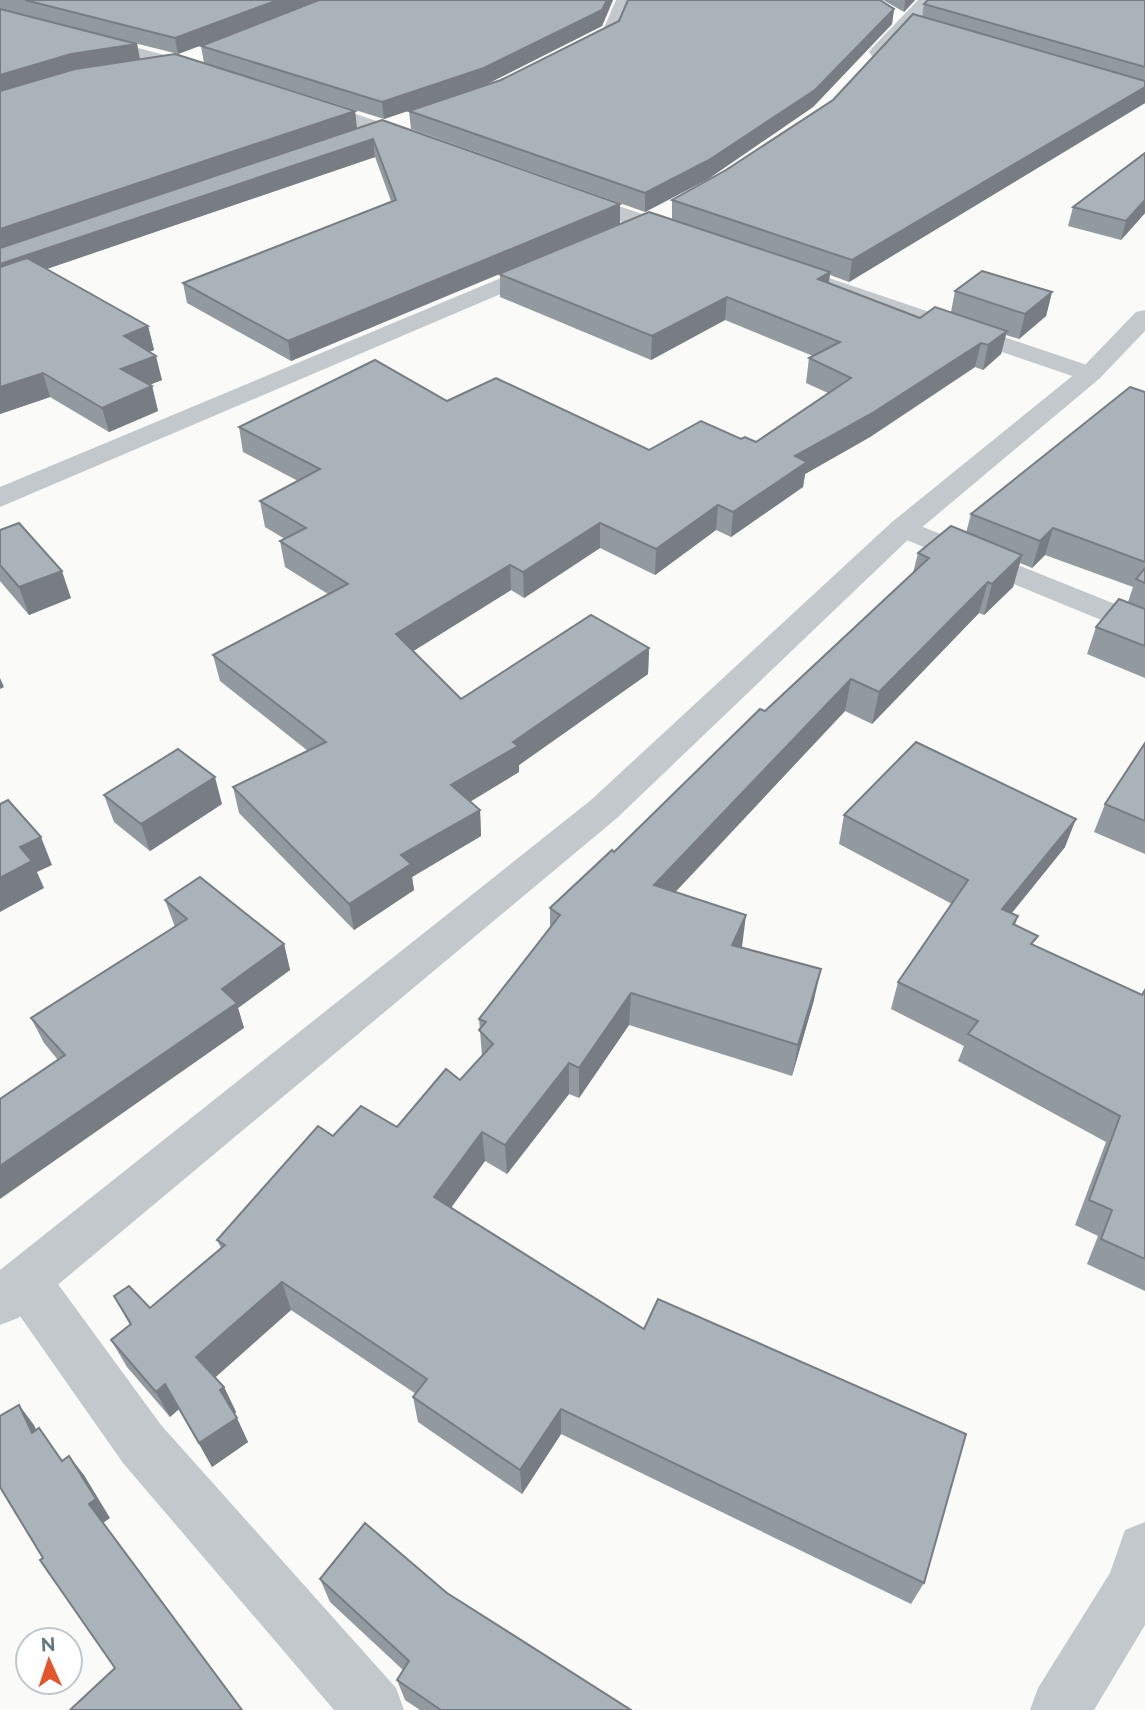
<svg xmlns="http://www.w3.org/2000/svg" width="1145" height="1710" font-family="Raleway,sans-serif">
<style>
.lines{fill:none;stroke-linecap:round;stroke-linejoin:round}
.minor{fill:#c3c8cc;fill-rule:evenodd}
.tertiary{fill:#c3c8cc;fill-rule:evenodd}
.wall{fill:#929a9f}
.shaded-wall{fill:#777d82}
.building{fill:#aab3b9;stroke:#777d82;stroke-width:2}
</style>
<rect width="100%" height="100%" fill="#fafaf8"/>
<g class="lines">
<!-- minor -->
<g class="minor">
<path d="M616,0H632L617,35L576,56H564L561,52L564,48L604,28Z"/>
<path d="M918,0H935L884,56H872L869,52L872,48Z"/>
<path d="M0,11L213,68L216,72L207,77L0,21Z"/>
<path d="M305,97L427,138L430,142L427,146H413L298,107L296,103Z"/>
<path d="M572,190L692,231L695,236L692,241H676L564,201L561,196L564,191Z"/>
<path d="M549,258L557,260L561,265L557,270L0,507V487Z"/>
<path d="M814,273L1099,369L1103,374L1099,379H1081L806,285L802,280L806,275Z"/>
<path d="M903,519L1145,616V638L892,534L888,528L892,522Z"/>
<path d="M26,1259L44,1265L161,1425L396,1688L404,1710H334L123,1463L8,1299L1,1282L8,1265Z"/>
<path d="M1145,1522V1625L1094,1710H1030L1038,1688L1110,1573L1125,1530Z"/>
</g>
<!-- tertiary -->
<path class="tertiary" d="M1145,310V331L1099,379L914,534L617,818L18,1318L0,1325V1270L591,800L892,522L1081,369L1136,312Z"/>
</g>
<!-- wall -->
<g class="wall">
<path d="M0,0H613L602,26L485,85L384,119L204,63L201,46L236,32L178,54L0,9Z"/>
<path d="M883,0H915L904,12Z"/>
<path d="M1145,0V103L849,282L830,275L829,283L920,318L951,312L955,291L1052,292L1046,316L1019,339L1006,335L1001,354L983,370L975,367L870,437L805,474L803,487L731,537L716,530L655,575L600,548L524,598L511,590L413,651L461,699L649,648L648,674L519,765V772L470,802L480,810L481,836L412,877L414,890L354,930L239,813L233,787L308,751L220,681L213,655L328,594L285,567L280,541L285,539L265,527L260,501L298,481L243,452L239,427L447,401L649,450L741,439L756,442L828,393L806,383L809,358L813,356L725,320L651,360L500,297V274L291,361L187,303L183,283L391,201L375,157L46,269L148,326L154,350L149,352L162,380L149,385L152,386L158,411L109,432L50,397L0,414V9L137,44L140,59L355,111L357,129L620,204V223L672,219V200L726,170L833,100L922,17L924,4Z"/>
<path d="M894,9L892,24L813,107L708,179L645,212L411,129L409,111L501,80L619,21Z"/>
<path d="M1145,153V213L1121,240L1068,226L1073,207Z"/>
<path d="M1145,392V678L1087,654L1096,627L1128,602L1133,587L1045,555L1032,568L1020,563L1013,587L984,615L979,613L872,724L845,711L675,892L742,947L814,1000L792,1076L629,1025L579,1098L569,1094L507,1174L485,1161L451,1208L924,1583L911,1604L561,1434L522,1494L418,1422L413,1397L416,1394L291,1310L215,1377L224,1387L236,1412L234,1414L248,1442L212,1467L179,1409L170,1417L127,1367L111,1340L130,1325L114,1296L150,1308L221,1248L217,1240L333,1136L397,1127L460,1080L482,1056L479,1019L550,927V908L614,852L913,573L918,553L966,533L971,514Z"/>
<path d="M0,530L71,598L29,615L0,581Z"/>
<path d="M1145,743V854L1094,832L1105,804Z"/>
<path d="M104,795L222,804L150,851L114,822Z"/>
<path d="M844,815L1065,847L1012,913L1018,916L1015,925L1034,946L1142,995L1145,990V1291L1087,1264L1098,1236L1075,1225L1106,1142L958,1061L964,1046L891,1009L898,982L952,904L839,844Z"/>
<path d="M165,900L284,944L290,970L238,1008L244,1028L58,1060L44,1043L31,1018L175,927Z"/>
<path d="M320,1579L447,1593L631,1710H420L405,1700L397,1680L403,1670L330,1602Z"/>
</g>
<!-- shaded-wall -->
<g class="shaded-wall">
<path d="M278,0H323L178,54L175,38Z"/>
<path d="M607,0H613L602,26L485,85L384,119L382,102Z"/>
<path d="M905,0H915L904,12Z"/>
<path d="M894,9L892,24L813,107L708,179L645,212V193Z"/>
<path d="M137,44L140,60L0,93V75L71,54Z"/>
<path d="M1145,87V103L849,282L852,260Z"/>
<path d="M355,111L357,129L0,250V229Z"/>
<path d="M373,139L375,157L0,285V264Z"/>
<path d="M1145,200V213L1121,240L1126,221Z"/>
<path d="M620,204V223L291,361L288,341Z"/>
<path d="M830,272L827,295L818,279Z"/>
<path d="M1052,292L1046,316L1019,339L1025,314Z"/>
<path d="M727,297L725,320L651,360L652,336Z"/>
<path d="M148,326L154,350L130,360L124,336Z"/>
<path d="M1007,331L1001,354L983,370L988,345Z"/>
<path d="M981,343L975,367L870,437L805,474L803,487L731,537L733,512L795,456Z"/>
<path d="M156,356L162,380L128,393L121,369Z"/>
<path d="M43,373L50,397L0,414V387Z"/>
<path d="M152,386L158,411L109,432L102,408Z"/>
<path d="M718,505L716,530L655,575L656,549Z"/>
<path d="M600,523V548L524,598L523,572Z"/>
<path d="M1053,528L1045,555L1032,568L1040,541Z"/>
<path d="M1022,555L1013,587L984,615L992,584Z"/>
<path d="M510,565L511,590L399,660L396,634Z"/>
<path d="M62,571L71,598L29,615L19,587Z"/>
<path d="M988,582L979,613L872,724L879,692Z"/>
<path d="M649,648L648,674L519,765V772L454,811L451,785Z"/>
<path d="M0,678L4,687L0,689Z"/>
<path d="M851,679L845,711L652,917L654,885Z"/>
<path d="M215,777L222,804L150,851L141,824Z"/>
<path d="M480,810L481,836L412,877L414,890L354,930L349,904L401,855Z"/>
<path d="M1076,819L1065,847L992,937L1002,909Z"/>
<path d="M41,837L52,865L37,872L44,888L0,912V878L20,847Z"/>
<path d="M746,915L742,947L727,976L732,945Z"/>
<path d="M284,944L290,970L238,1008L244,1028L0,1199V1166L222,989Z"/>
<path d="M821,969L814,1000L792,1076L798,1045Z"/>
<path d="M631,993L629,1025L579,1098V1068Z"/>
<path d="M569,1063V1094L507,1174L505,1145Z"/>
<path d="M482,1132L485,1161L438,1225L434,1197Z"/>
<path d="M282,1282L291,1310L209,1383L196,1357Z"/>
<path d="M165,1384L179,1409L170,1417L156,1392Z"/>
<path d="M224,1387L236,1412L232,1416L220,1390Z"/>
<path d="M19,1405L34,1425L47,1453L32,1433Z"/>
<path d="M561,1409V1434L522,1494L520,1470Z"/>
<path d="M237,1418L248,1442L212,1467L199,1443Z"/>
<path d="M69,1456L84,1475L110,1518L103,1523L89,1504Z"/>
</g>
<!-- building -->
<g class="building">
<path d="M25,0H278L175,38Z"/>
<path d="M319,0H607L602,10L484,68L382,102L201,46Z"/>
<path d="M628,0H880L894,9L815,90L709,160L645,193L409,111L501,80L619,21Z"/>
<path d="M928,0H1145V67L924,4Z"/>
<path d="M0,9L137,44L71,54L0,75Z"/>
<path d="M913,14L1145,81V87L852,260L672,200L726,170L833,100Z"/>
<path d="M175,54L355,111L0,229V91L75,69Z"/>
<path d="M382,120L620,204L288,341L183,283L396,200L373,139L0,264V248Z"/>
<path d="M1145,153V200L1126,221L1073,207Z"/>
<path d="M649,212L830,272L818,279L920,318L935,307L1007,331L988,345L981,343L874,412L795,456L807,462L733,512L718,505L656,549L600,523L523,572L510,565L396,634L461,699L591,615L649,648L513,742L518,746L451,785L480,810L401,855L411,864L349,904L233,787L326,742L213,655L348,584L280,541L306,528L260,501L320,469L239,427L375,360L447,401L496,378L649,450L701,421L741,439L745,437L756,442L851,378L809,358L840,342L727,297L652,336L499,274Z"/>
<path d="M27,258L148,326L124,336L156,356L121,369L152,386L102,408L43,373L0,387V267Z"/>
<path d="M982,271L1052,292L1025,314L955,291Z"/>
<path d="M1130,387L1145,392V562L1053,528L1040,541L971,514Z"/>
<path d="M19,523L62,571L19,587L0,565V530Z"/>
<path d="M951,526L1022,555L992,584L988,582L879,692L851,679L654,885L746,915L732,945L821,969L798,1045L631,993L579,1068L569,1063L505,1145L482,1132L434,1197L644,1329L658,1299L966,1434L924,1583L561,1409L520,1470L413,1397L427,1379L282,1282L196,1357L224,1387L220,1390L237,1418L199,1443L165,1384L156,1392L111,1340L131,1324L114,1296L129,1286L150,1308L225,1245L217,1240L318,1126L333,1136L361,1106L397,1127L446,1069L460,1080L493,1044L479,1030L486,1022L479,1019L560,915L550,908L612,850L614,852L760,709L765,711L929,558L918,553Z"/>
<path d="M1145,568V583L1136,579Z"/>
<path d="M1119,599L1145,609V646L1096,627Z"/>
<path d="M916,742L1076,819L1002,909L1018,916L1013,924L1038,936L1031,944L1142,995L1145,990V1259L1101,1239L1112,1210L1089,1200L1120,1116L968,1034L978,1021L898,982L968,880L844,815Z"/>
<path d="M1145,743V821L1105,804Z"/>
<path d="M178,749L215,777L141,824L104,795Z"/>
<path d="M8,800L41,837L20,847L32,861L0,878V804Z"/>
<path d="M200,877L284,944L222,989L237,1003L0,1166V1099L65,1055L31,1018L187,919L165,900Z"/>
<path d="M19,1405L32,1433L39,1428L62,1461L69,1456L96,1499L89,1504L242,1710H70L115,1668L40,1560L43,1558L0,1487V1416Z"/>
<path d="M365,1523L447,1593L631,1710H441L397,1680L409,1661L320,1579Z"/>
</g>
<!-- north arrow -->
<g transform="translate(49 1661) rotate(357)"><circle r="33" fill="#ffffff" stroke="#c1c8cd" stroke-width="2"/>
<path d="M0-5L12 26L0 18L-12 26Z" fill="#e4572e"/>
<text y="-10" font-size="19" font-weight="bold" text-anchor="middle" fill="#657683">N</text>
</g>
</svg>
